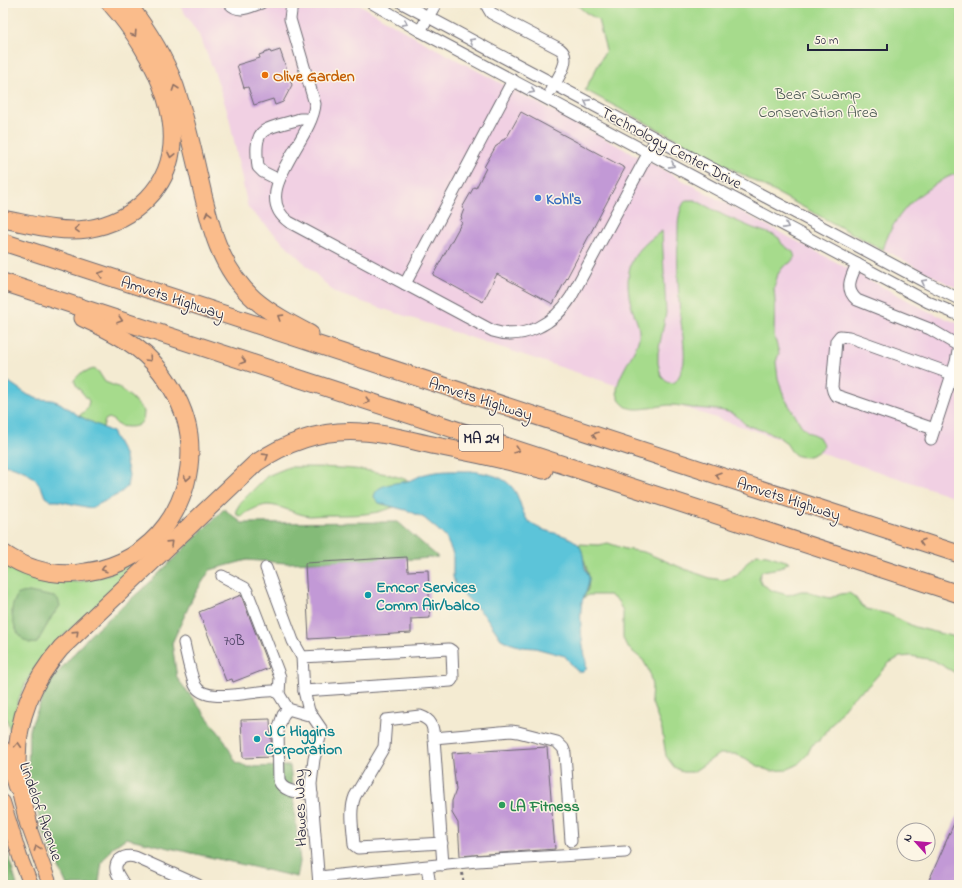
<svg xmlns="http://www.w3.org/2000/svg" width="962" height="888" font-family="'Indie Flower',sans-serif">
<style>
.built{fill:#f1d0e3}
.green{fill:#a6db8c;stroke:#647e64;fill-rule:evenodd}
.forest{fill:#84bb78;stroke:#536e5a}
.water{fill:#5cc4d9;stroke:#3f738a}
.building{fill:#c299d6}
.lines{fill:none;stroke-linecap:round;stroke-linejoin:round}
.minor-casing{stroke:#6c6870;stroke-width:13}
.major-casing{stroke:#6c6870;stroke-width:16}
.highway-casing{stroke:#6c6870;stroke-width:19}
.path{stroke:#6c6870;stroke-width:2;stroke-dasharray:3 3;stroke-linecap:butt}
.minor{stroke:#fff;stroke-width:11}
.major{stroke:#fabc8b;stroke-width:14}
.highway{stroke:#fabc8b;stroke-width:17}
.oneway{stroke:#9c9ca7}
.oneway2{stroke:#8e6f63}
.food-dot{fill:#e8710a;stroke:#fcf5e5;stroke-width:1.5}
.shop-dot{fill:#3f7fe0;stroke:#fcf5e5;stroke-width:1.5}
.culture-dot{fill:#0f9aa8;stroke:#fcf5e5;stroke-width:1.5}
.leisure-dot{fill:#2e9e5b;stroke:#fcf5e5;stroke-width:1.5}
.labels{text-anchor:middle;stroke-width:3;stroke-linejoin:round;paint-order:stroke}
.number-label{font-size:14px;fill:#4a4062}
.shield{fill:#fcf5e5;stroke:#63616e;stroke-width:1}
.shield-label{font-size:15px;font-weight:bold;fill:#22223b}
.food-label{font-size:16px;font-weight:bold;fill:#c56008;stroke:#fcf5e5;text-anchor:start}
.park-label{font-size:16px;fill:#4a5a53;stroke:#fcf5e5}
.street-label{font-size:16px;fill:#22223b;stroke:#fcf5e5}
.shop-label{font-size:16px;font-weight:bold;fill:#366cbe;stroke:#fcf5e5;text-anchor:start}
.culture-label{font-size:16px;font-weight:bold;fill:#0d838f;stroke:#fcf5e5;text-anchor:start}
.leisure-label{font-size:16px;font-weight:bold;fill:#27864d;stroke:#fcf5e5;text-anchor:start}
</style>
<rect width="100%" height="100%" fill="#fcf5e5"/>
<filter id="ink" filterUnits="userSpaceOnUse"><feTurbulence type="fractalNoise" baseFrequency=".025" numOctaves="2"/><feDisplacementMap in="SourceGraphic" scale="8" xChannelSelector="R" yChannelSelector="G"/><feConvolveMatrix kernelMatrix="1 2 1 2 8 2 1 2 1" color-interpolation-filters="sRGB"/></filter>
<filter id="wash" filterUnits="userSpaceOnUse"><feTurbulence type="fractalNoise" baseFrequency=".012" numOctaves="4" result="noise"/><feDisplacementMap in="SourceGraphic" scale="16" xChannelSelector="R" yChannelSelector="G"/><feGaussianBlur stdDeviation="0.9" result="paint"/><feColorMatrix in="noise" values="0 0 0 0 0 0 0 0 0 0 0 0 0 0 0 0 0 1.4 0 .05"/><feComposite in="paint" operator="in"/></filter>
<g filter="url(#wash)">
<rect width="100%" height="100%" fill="#f4ebd2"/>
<!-- built -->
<g class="built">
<path d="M178,3H357L416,38L729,205L928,311L959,324V498L335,293L248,208L229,117L216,76L199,35Z"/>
<path d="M959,85V289L946,283L846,229Z"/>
</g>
<!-- green -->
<g class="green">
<path d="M575,3H959V173C950,175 944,179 936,184C910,199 891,221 883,250L585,90L606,50L598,20L585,12Z"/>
<path d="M686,200H695L725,216L753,228L774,235L779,238L782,244L793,252L795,257L790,263L784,266L778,274L774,288L775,301L774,335L779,353L776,362L778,378L784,397L801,425L808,432L819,437L824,446C819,453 807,459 798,456C791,454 789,446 784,441C773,431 758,431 745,424C741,421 738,416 734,414C721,409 706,409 692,408C685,407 678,405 671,405C658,405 633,414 624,405C603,388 636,358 639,337C640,326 635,318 632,308C627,291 625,268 637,253C644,244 653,237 662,231L666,313L658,353V363L661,376L667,382L674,383C679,378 683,369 684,361C685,346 682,330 680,315C678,289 677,261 678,235C678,223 678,209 686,200Z"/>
<path d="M94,369L98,371L105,382L118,387L132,398L144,411C144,428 134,428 119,426L113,420L109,418L105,420L103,428L79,416L87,409L89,401L76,385L74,380L81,373Z"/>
<path d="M289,467C328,467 374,467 410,481L396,483L379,503L394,507C372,516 350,515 327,515C321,515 315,516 309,516C294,514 281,505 267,505C258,506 249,511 241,516L237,515L236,510L241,502L267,476Z"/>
<path d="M608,543L625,549L644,552L687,570L710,578L723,580L736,576L750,559L757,554L767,555L789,562L780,568L762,571L759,578L762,584L773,591L788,595L801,591H808L817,595L830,598L841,594L849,593L855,597L860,604L867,609L888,614L915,627L959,638V675L933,660L911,656L900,657L889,663L868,686L858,693L847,704L820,740L812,745L807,755L797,765L786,770L770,771L756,765L745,758L735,754H719L693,772H683L674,767L666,756L662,730L651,700L652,686L649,671L643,660L627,647L623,638V612L618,601L609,595H589L583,598L588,589L589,576L579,544L599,545Z"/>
<path d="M137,560L141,563C121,582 101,601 81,619C63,636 42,654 30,676C19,693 14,713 11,733L3,707V562L47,580L78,582L107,575ZM29,592L39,595L58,609L52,616L46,627Z"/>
</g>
<!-- forest -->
<g class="forest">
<path d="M224,509L242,523L398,522L438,557L418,559L286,563L247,560L210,570L193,597L172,643L177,678L223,738L236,762L248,767L290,766L300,862L297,877L126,838L112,848L102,862L99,882L92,885H67L48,844L28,784L29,730L49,683L89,636L147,585Z"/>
<path d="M29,592L54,597L58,599L60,606L52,616L37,643C21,647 11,624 12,610C12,605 15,600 17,595L22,593Z"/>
<path d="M3,839L17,885H3Z"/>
</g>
<!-- water -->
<g class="water">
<path d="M3,378L28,395L38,399L52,400L60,403L79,416L112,432L124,454L129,475L127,487L119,494L91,508L58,501H51L45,497L42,489L35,479L26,472L14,467L3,465Z"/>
<path d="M471,471C490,474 508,476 517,495C520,502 522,511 526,518C539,535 562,530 577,543C584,549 583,560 585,568C586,571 588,574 589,577C590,589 581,597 581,609C580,620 581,634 583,645C584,654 587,660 586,669L583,672H579L575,669L565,656L535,648L522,647L509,643L501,639L486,617L456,587L453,577V554L446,538L437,529L424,518L409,511L379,503L374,497C376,482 399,484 411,480C414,479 418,477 422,475C438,470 455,471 471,471Z"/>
</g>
<g id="blocks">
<!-- building -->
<g class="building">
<path d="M280,50L292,85L283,102L275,105L273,99L254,105L248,87L244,88L237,65L260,58L259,55L270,51L271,53Z"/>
<path d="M521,112L625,168L553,304L497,274L483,302L433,275L462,222L460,221L462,218L461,217L464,209L462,208L474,187L476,188L486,168L484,167L496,146H497L502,140H504L506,137H507Z"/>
<path d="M407,557L408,571L428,570L430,618L411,619V633L309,639L305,563Z"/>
<path d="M241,595L269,668L233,682L232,679L226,681L199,612Z"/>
<path d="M270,719L272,757L243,758L241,720Z"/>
<path d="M547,747L555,849L460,856L458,823L452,813V801L456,790L452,753Z"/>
<path d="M959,812V885H927Z"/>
</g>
</g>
</g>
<g filter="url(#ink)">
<use href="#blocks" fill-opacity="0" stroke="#6c6870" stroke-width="1"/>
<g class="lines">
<!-- minor casing -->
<g class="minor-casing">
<g id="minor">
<path d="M229,3C239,14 249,7 261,3"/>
<path d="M292,3L290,19L315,104C313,139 248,193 289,222L493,331C524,341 555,323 571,297L656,139"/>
<path d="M372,3L420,31L928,302L959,315"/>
<path d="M402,3L925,282L959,299"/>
<path d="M488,3V8L491,13L560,49C573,59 557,79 551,90"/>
<path d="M420,31L436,3"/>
<path d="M279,180L263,172L258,167C257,158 254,137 264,131C270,126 291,122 300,119H305L310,121"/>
<path d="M857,264C851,277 844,289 857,300L930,329L959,346"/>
<path d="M405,284L513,80"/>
<path d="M934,429L835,395L833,391L832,387L836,341L840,336L849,337L952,374"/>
<path d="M931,439L956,362L959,346"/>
<path d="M266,568L293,641L302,657L304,691L309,711L322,730L314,759L311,784L319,885"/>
<path d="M222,576L245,588L247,591L280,677L279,694"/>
<path d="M184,643C187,656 190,673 195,685C205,706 257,689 275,691L279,694L288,709L312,716"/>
<path d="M302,657L449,649L452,651L453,678L451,681L304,691"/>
<path d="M288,709L283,715L278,730L279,781C284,793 300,792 312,794"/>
<path d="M434,738C433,726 432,720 420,716L386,720L384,747L355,796C349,811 353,828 354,845L358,848L442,843"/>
<path d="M443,865L434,738L511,731L518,732L557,742L563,748L565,753L571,841"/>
<path d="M427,867L430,885"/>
<path d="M319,877L477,861L625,852"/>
<path d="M124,885C122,881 119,877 117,873C112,861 124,854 135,857L198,885"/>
</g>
</g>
<!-- major casing -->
<g class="major-casing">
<g id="major">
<path d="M3,748L15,787"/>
<path d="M3,802L20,857L31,885"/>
<path d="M25,816L50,885"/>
</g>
</g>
<!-- highway casing -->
<g class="highway-casing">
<g id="highway">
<path d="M127,3C146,28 164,56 175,86C185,116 192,146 199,177C209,221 218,267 254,299C270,313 291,324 310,334"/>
<path d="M3,219C30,224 59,233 87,229C111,225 131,216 148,198C203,142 153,51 110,3"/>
<path d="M3,242L959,554"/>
<path d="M3,282L959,594"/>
<path d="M3,553C28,570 57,577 86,572C154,563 197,502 189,435C186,413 175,391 161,372C142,346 112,331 83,318"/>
<path d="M29,825C25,809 20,794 18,778C13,729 29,685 61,648L256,463C287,442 324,429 362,432C387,433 412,441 437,446C473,453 509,461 544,470"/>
</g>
</g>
<!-- path -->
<path class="path" d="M462,873L464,885"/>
<!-- minor -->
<use href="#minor" class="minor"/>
<!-- major -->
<use href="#major" class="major"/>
<!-- highway -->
<use href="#highway" class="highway"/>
</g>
<!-- one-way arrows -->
<defs><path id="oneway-chevron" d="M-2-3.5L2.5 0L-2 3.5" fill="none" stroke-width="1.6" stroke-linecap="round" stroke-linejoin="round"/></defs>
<g class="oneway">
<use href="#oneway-chevron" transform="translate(405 23) rotate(28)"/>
<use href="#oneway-chevron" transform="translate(472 41) rotate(-152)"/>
<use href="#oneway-chevron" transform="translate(532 91) rotate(28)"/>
<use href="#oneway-chevron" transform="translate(587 102) rotate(-152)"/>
<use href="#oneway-chevron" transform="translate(672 165) rotate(28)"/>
<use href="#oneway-chevron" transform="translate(786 226) rotate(28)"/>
<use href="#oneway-chevron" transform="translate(924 282) rotate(-152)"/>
</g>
<g class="oneway2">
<use href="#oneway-chevron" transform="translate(134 34) rotate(57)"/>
<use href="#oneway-chevron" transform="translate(175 88) rotate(-109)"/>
<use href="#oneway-chevron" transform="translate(171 155) rotate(102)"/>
<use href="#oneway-chevron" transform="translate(208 214) rotate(-105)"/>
<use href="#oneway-chevron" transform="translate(77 229) rotate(179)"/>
<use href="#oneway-chevron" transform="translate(101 274) rotate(-162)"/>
<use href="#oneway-chevron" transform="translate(280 317) rotate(-148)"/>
<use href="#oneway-chevron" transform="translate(120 320) rotate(18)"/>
<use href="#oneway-chevron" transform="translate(149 359) rotate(46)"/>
<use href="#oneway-chevron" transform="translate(243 361) rotate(18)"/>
<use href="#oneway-chevron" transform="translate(367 401) rotate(18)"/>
<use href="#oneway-chevron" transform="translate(595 435) rotate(-162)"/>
<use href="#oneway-chevron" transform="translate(517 450) rotate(18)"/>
<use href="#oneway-chevron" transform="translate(266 456) rotate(-32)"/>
<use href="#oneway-chevron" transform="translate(718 475) rotate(-162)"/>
<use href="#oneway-chevron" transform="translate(187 478) rotate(101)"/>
<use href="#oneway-chevron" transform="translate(922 542) rotate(-162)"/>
<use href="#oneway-chevron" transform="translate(170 543) rotate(-44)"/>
<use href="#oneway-chevron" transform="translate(104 569) rotate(163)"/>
<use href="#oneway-chevron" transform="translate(76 633) rotate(-44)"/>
<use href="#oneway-chevron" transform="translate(18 745) rotate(-86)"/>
<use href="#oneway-chevron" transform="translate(37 848) rotate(-110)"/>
</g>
</g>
<!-- markers -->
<circle class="food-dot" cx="265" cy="75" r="4"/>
<circle class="shop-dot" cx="538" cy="198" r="4"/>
<g class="culture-dot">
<circle cx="368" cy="595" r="4"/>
<circle cx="257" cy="739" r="4"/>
</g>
<circle class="leisure-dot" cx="502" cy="805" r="4"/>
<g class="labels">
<!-- number labels -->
<g class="number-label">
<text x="234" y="645">70B</text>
</g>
<!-- shield labels -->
<rect class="shield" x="459" y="425" width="44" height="26" rx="3"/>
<g class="shield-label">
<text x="481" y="443">MA 24</text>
</g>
<!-- food labels -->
<g class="food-label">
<text x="273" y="81">Olive Garden</text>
</g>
<!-- park labels -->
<g class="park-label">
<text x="818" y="99">Bear Swamp<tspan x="818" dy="18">Conservation Area</tspan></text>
</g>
<!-- street labels -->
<g class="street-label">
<text transform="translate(672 147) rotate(28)" y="6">Technology Center Drive</text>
<text transform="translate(173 297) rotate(18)" y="6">Amvets Highway</text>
<text transform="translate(481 398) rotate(18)" y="6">Amvets Highway</text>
<text transform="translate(789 498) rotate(18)" y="6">Amvets Highway</text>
<text transform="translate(299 808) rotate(-92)" y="6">Hawes Way</text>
<text transform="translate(42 811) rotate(71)" y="6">Lindelof Avenue</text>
</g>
<!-- shop labels -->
<g class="shop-label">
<text x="546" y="204">Kohl's</text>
</g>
<!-- culture labels -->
<g class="culture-label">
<text x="376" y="592">Emcor Services<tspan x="376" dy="18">Comm Air/balco</tspan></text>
<text x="265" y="736">J C Higgins<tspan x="265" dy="18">Corporation</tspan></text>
</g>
<!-- leisure labels -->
<g class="leisure-label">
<text x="510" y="811">LA Fitness</text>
</g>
</g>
<!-- margin -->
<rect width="962" height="888" fill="none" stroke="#fcf5e5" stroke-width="16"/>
<!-- north arrow -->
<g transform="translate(916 842) rotate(297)"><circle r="19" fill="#fcf5e5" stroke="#a5a1a1"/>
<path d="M0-3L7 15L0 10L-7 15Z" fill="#b5179e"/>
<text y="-6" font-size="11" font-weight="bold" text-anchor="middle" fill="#22223b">N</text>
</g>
<!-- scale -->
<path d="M808 44v6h79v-6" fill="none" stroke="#22223b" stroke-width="2"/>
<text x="814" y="44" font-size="12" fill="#22223b" stroke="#fcf5e5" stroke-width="3" paint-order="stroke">50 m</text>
</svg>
